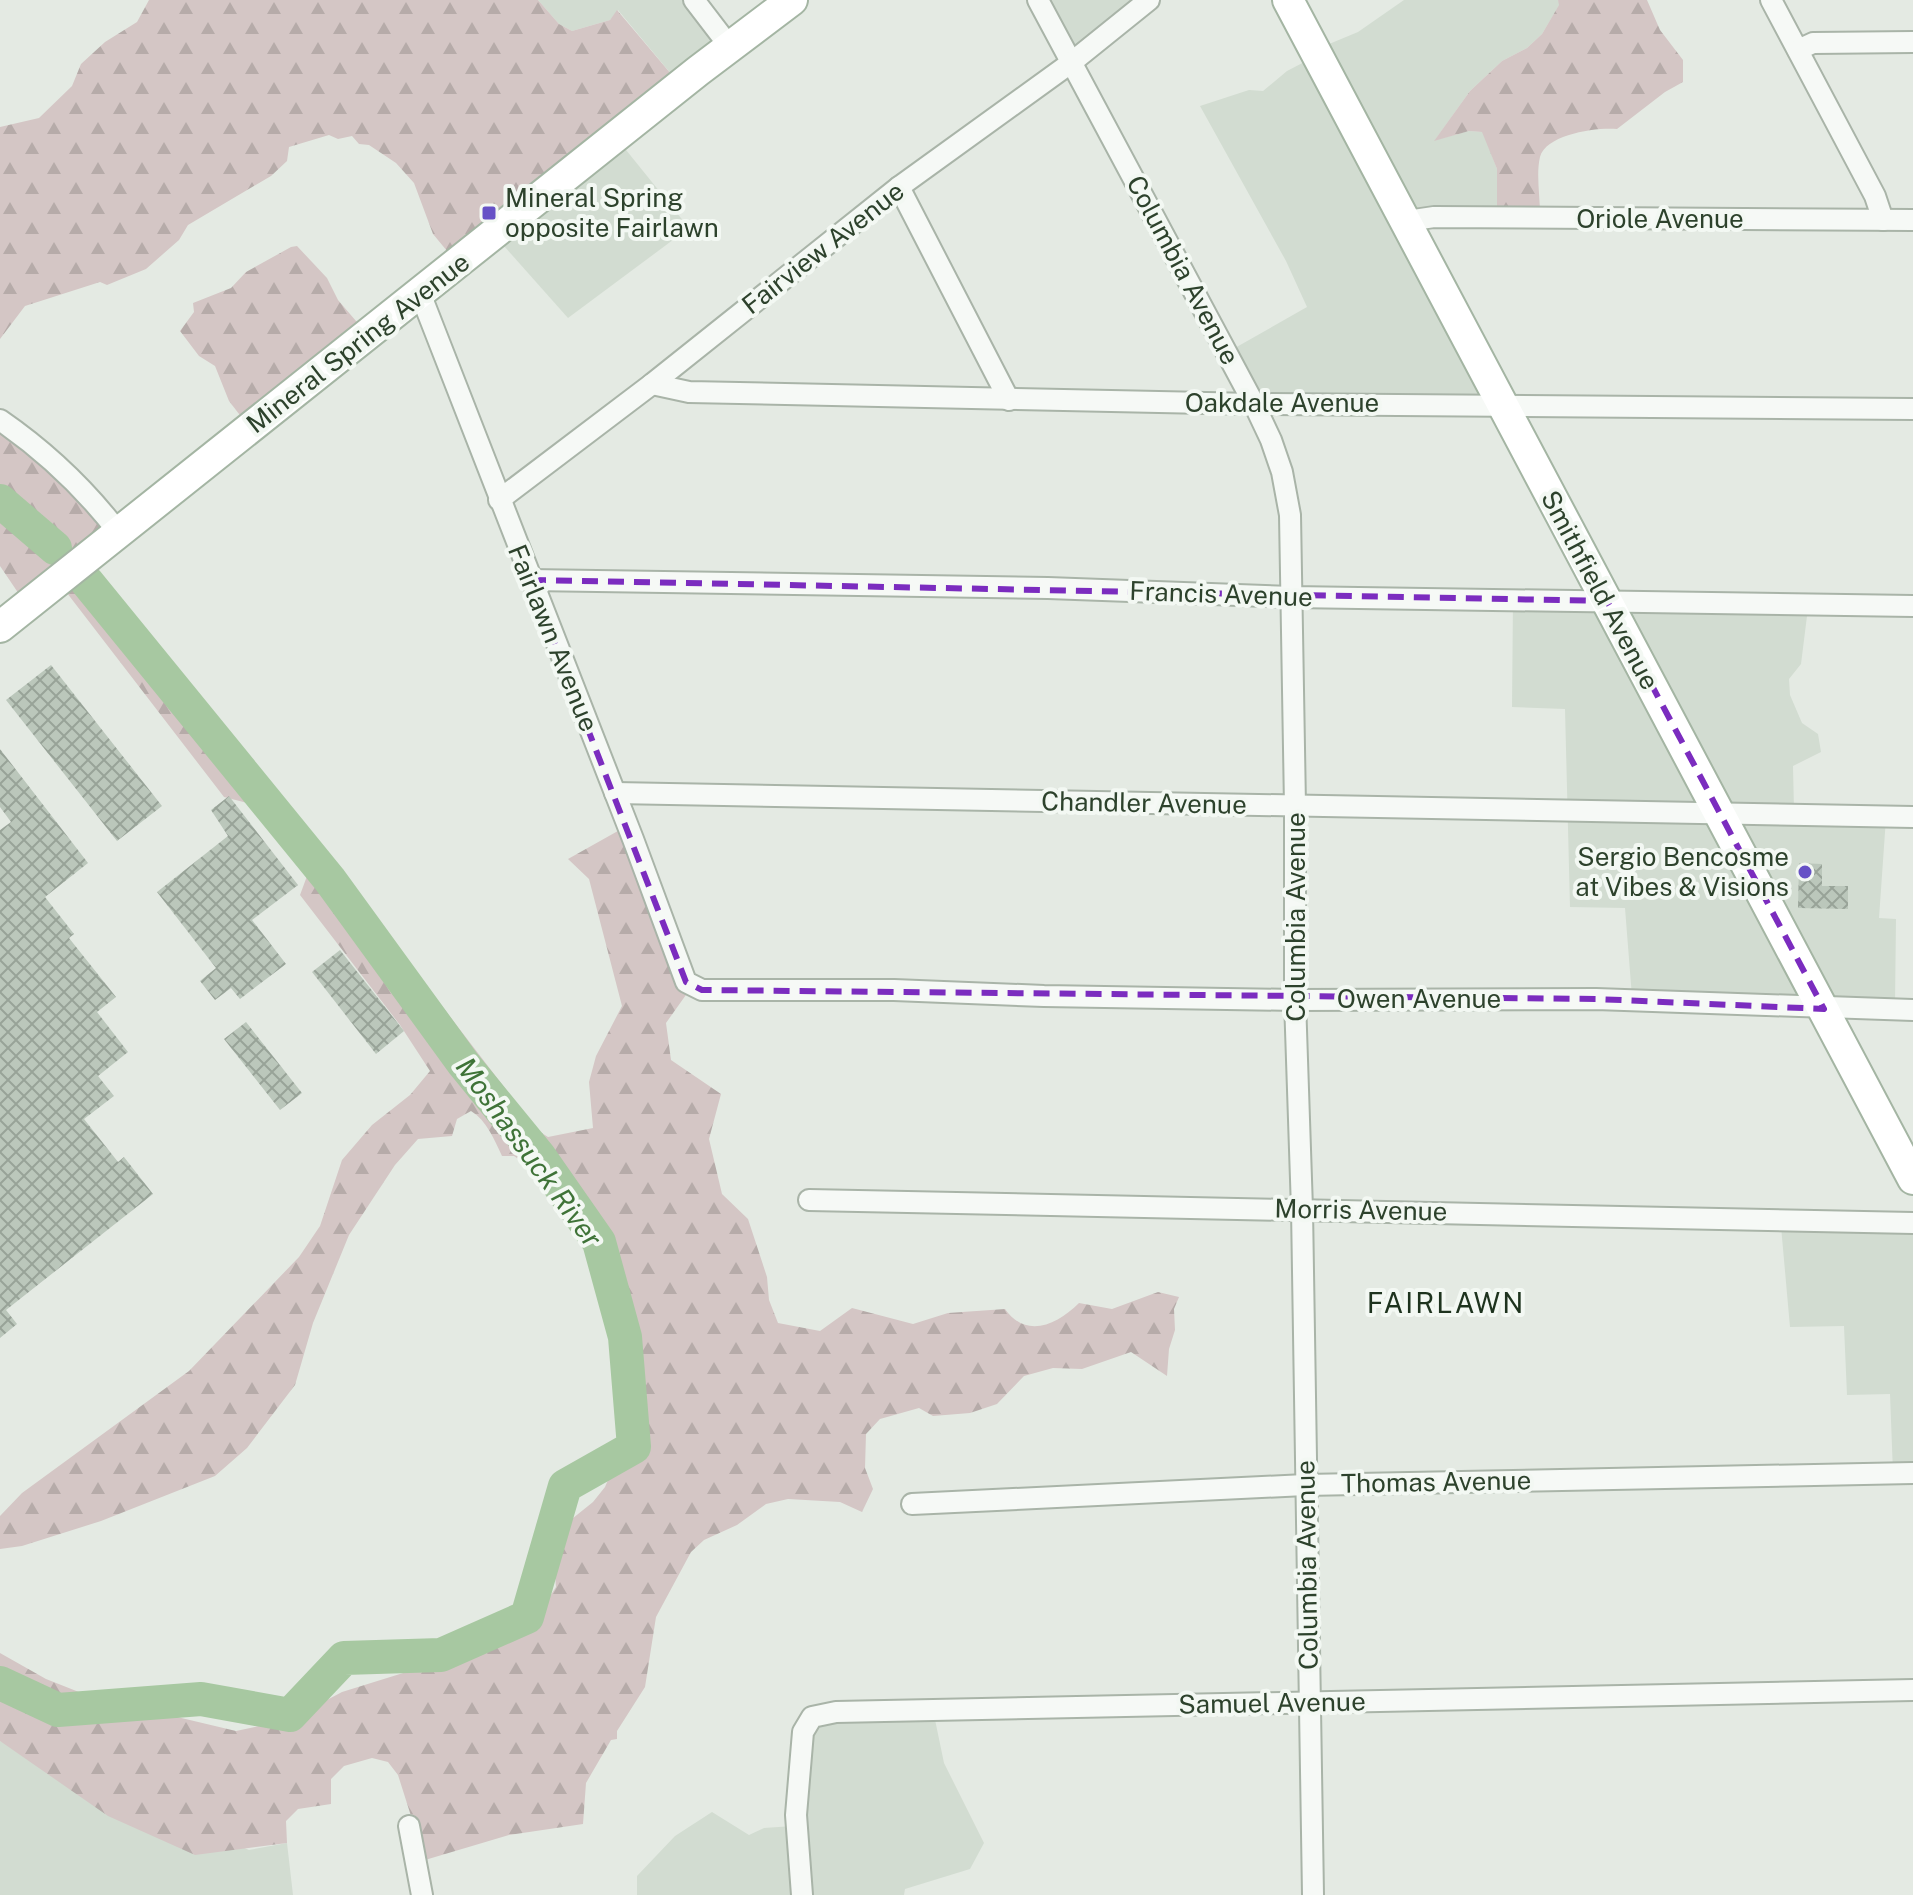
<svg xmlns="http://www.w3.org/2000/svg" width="1913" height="1895" font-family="'Public Sans',sans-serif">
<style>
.built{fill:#d2dcd1}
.forest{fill:url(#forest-firs)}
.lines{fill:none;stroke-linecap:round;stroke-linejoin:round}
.river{stroke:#a7c8a1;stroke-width:34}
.building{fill:url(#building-cross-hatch)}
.street-casing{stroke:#a9b4a8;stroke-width:24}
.primary-casing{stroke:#a4b5a3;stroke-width:34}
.street{stroke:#f6f9f6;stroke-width:20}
.primary{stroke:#fff;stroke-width:30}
.marked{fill:none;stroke:#7b2cbf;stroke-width:6;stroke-dasharray:16 10;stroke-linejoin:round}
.poi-dot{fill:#6651c6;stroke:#f3f8f3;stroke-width:3}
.labels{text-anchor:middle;stroke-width:8;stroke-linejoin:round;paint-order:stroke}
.poi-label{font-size:26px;fill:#2d422c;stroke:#f3f8f3;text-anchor:start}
.street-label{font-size:26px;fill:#2d422c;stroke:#f3f8f3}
.water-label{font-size:28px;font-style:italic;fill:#3f7338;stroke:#f3f8f3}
.neighbourhood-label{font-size:28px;letter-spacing:2px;fill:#1e331e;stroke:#f3f8f3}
</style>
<defs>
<pattern id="forest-firs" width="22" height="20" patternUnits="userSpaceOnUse" patternTransform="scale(2)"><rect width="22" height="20" fill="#d4c6c5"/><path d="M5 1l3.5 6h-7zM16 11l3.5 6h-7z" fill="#b6aba9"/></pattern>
<pattern id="building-cross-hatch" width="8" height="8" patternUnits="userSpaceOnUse" patternTransform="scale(2)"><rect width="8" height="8" fill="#bbc7bb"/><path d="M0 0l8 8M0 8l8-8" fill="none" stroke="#98a398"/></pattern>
</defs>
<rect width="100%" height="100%" fill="#e4eae3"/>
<!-- built -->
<g class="built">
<path d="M538,0H693L729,48L682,87L618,10L610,20L572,31L559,24Z"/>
<path d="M1038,0H1147L1076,54Z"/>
<path d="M1404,0H1558L1560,4L1542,34L1527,48L1502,61L1470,91L1435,140L1469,131L1483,132L1497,169V215L1406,216L1496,397L1264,401L1226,353L1307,307L1286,261L1200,106L1249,90L1263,91L1287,71L1314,57L1317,49L1358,32Z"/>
<path d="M618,140L689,228L568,318L496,237Z"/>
<path d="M1513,599L1808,608L1801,664L1789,679L1790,695L1802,723L1818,734L1821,752L1793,766L1794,811L1886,818L1879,918L1896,919L1895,1004L1632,997L1625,908L1570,907L1565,709L1512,707Z"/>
<path d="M1780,1215L1913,1218V1476L1893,1473L1890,1394L1847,1395L1844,1326L1790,1327Z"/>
<path d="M933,1710L944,1763L984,1843L970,1869L905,1889L904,1895H637V1876L675,1836L712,1812L749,1835L764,1828L793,1826L814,1712Z"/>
<path d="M0,1741L249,1850L287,1843L293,1895H0Z"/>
</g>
<!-- forest -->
<g class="forest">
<path d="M149,0H538L559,24L572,31L610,20L617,10L682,87L457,263L433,234L414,183L396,163L369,145L359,144L352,136L338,139L329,135L289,147L287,161L271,176L188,225L179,240L146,269L107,285L100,282L25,306L0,339V127L39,118L72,86L81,64L105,42L137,22Z"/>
<path d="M1558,0H1647L1660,30L1683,60V82L1665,92L1617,129C1597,127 1546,134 1540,157C1536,174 1540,196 1540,214L1497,215V169L1482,132L1469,131L1434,141L1470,91L1502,61L1527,48L1542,34L1559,5Z"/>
<path d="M297,246L327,278L338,300L368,335L246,423L229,401L215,366L199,356L180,331L194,312L193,303L231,288L246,272L291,247Z"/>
<path d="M0,413L113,521L68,569L157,675L168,673L188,680L319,846L537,1130L548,1137L593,1128L589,1082L596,1056L622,1006L589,879L568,859L625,827L693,985L666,1023L671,1060L721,1094L709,1139L722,1194L748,1219L767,1277L769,1300L778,1323L820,1331L852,1308L913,1324L948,1313L1005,1309C1026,1339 1057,1325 1079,1303L1112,1309L1158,1292L1179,1297L1174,1309L1175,1330L1169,1349L1167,1376L1131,1352L1082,1369L1053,1368L1024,1376L997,1404L970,1413L933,1416L919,1408L880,1419L866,1434L865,1468L873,1489L862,1512L840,1502L788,1499L766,1504L737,1525L704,1540L691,1552L656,1617L645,1687L617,1731V1739L611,1740L586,1783L583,1824L509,1835L425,1860L398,1775L388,1762L372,1758L344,1766L331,1779V1804L298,1809L286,1821L287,1843L195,1855L108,1816L0,1741V1653L46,1679L89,1696L236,1731L291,1719L342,1692L525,1635L556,1587L552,1535L593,1502L605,1487L625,1440V1374L572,1213L542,1175L514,1156H502C494,1139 487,1121 471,1111L457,1119L452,1136L418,1139L395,1165L349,1235L313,1323L295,1385L247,1448L215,1476L101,1521L22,1546L0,1549V1516L22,1493L189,1371L299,1257L320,1226L342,1160L372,1125L410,1095L430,1071L400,1025L300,895L310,868L267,808L224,797L57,580L23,600L0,566Z"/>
</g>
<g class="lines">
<!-- river -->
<g class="river">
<path d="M0,501L55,548"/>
<path d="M0,1683L58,1710L201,1699L290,1715L344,1658L441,1655L527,1617L565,1486L634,1447L625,1337L599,1242L539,1156L463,1063L330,880L87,582"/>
</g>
</g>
<!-- building -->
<g class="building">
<path d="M51,665L162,806L117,841L6,700Z"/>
<path d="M0,749L88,863L45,897L74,934L69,938L116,997L97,1012L128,1052L98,1076L114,1096L84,1119L118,1162L124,1157L153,1194L6,1310L17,1324L0,1338V830L11,822L0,807Z"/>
<path d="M229,796L298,885L252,920L286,964L240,999L231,988L215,1000L200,981L216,968L157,892L228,836L211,810Z"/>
<path d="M1799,863L1822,864V886H1848V909L1798,908Z"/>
<path d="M340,950L404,1031L376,1054L312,972Z"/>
<path d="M246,1022L302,1093L280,1110L224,1039Z"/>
</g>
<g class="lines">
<!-- street casing -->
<g class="street-casing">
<g id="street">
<path d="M694,0L730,47"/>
<path d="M1038,0L1254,404L1271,440L1282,472L1290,515L1295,806V1000L1302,1209L1313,1895"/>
<path d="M1771,0L1875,196L1883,220"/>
<path d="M1798,50L1813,43L1913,42"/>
<path d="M899,187L1009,400"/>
<path d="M1407,221L1434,217L1913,220"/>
<path d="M420,293L633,839L686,982L702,990H894L1044,996L1295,1000L1596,999L1913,1010"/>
<path d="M652,384L689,392L1254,404L1913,409"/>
<path d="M0,420C45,451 86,490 119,533"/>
<path d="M499,500L652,384L899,187L1072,62L1149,0"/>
<path d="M530,580L1048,588L1292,597L1913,606"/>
<path d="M615,793L1913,817"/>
<path d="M809,1200L1913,1223"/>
<path d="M912,1504L1305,1485L1913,1473"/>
<path d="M409,1826L422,1895"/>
<path d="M802,1895L796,1815L803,1732L812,1717L836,1712L1913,1690"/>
</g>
</g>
<!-- primary casing -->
<g class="primary-casing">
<g id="primary">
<path d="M1288,0L1913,1179"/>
<path d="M0,627L698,71L792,0"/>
</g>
</g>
<!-- street -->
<use href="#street" class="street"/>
<!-- primary -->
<use href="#primary" class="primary"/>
</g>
<!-- marked area -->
<path class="marked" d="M530,580L1607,601L1824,1009L1596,999L702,990L686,982Z"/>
<!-- markers -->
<g class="poi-dot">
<rect x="481" y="205" width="16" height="16" rx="4"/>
<circle cx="1805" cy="872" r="8"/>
</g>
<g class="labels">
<!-- poi labels -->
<g class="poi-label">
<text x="505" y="207">Mineral Spring<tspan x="505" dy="30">opposite Fairlawn</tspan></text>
<text x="1789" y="866" text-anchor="end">Sergio Bencosme<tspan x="1789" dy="30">at Vibes &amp; Visions</tspan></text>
</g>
<!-- street labels -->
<g class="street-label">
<text x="1660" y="228">Oriole Avenue</text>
<text transform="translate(823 248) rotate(-38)" y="9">Fairview Avenue</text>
<text transform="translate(1183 270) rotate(62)" y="9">Columbia Avenue</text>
<text transform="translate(358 343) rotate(-38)" y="9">Mineral Spring Avenue</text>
<text x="1282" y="412">Oakdale Avenue</text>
<text transform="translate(1600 590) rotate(62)" y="9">Smithfield Avenue</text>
<text transform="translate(1221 594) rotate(2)" y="9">Francis Avenue</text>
<text transform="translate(553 638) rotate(68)" y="9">Fairlawn Avenue</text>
<text transform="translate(1144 803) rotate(1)" y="9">Chandler Avenue</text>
<text transform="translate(1296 917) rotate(-90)" y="9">Columbia Avenue</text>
<text x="1419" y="1008">Owen Avenue</text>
<text transform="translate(1361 1210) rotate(1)" y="9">Morris Avenue</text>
<text transform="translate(1436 1482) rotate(-1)" y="9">Thomas Avenue</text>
<text transform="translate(1307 1565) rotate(-91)" y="9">Columbia Avenue</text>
<text transform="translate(1272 1703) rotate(-1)" y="9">Samuel Avenue</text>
</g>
<!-- water labels -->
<g class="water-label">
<text transform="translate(529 1152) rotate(54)" y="10">Moshassuck River</text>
</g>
<!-- neighbourhood labels -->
<g class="neighbourhood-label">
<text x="1446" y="1313">FAIRLAWN</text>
</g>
</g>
</svg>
